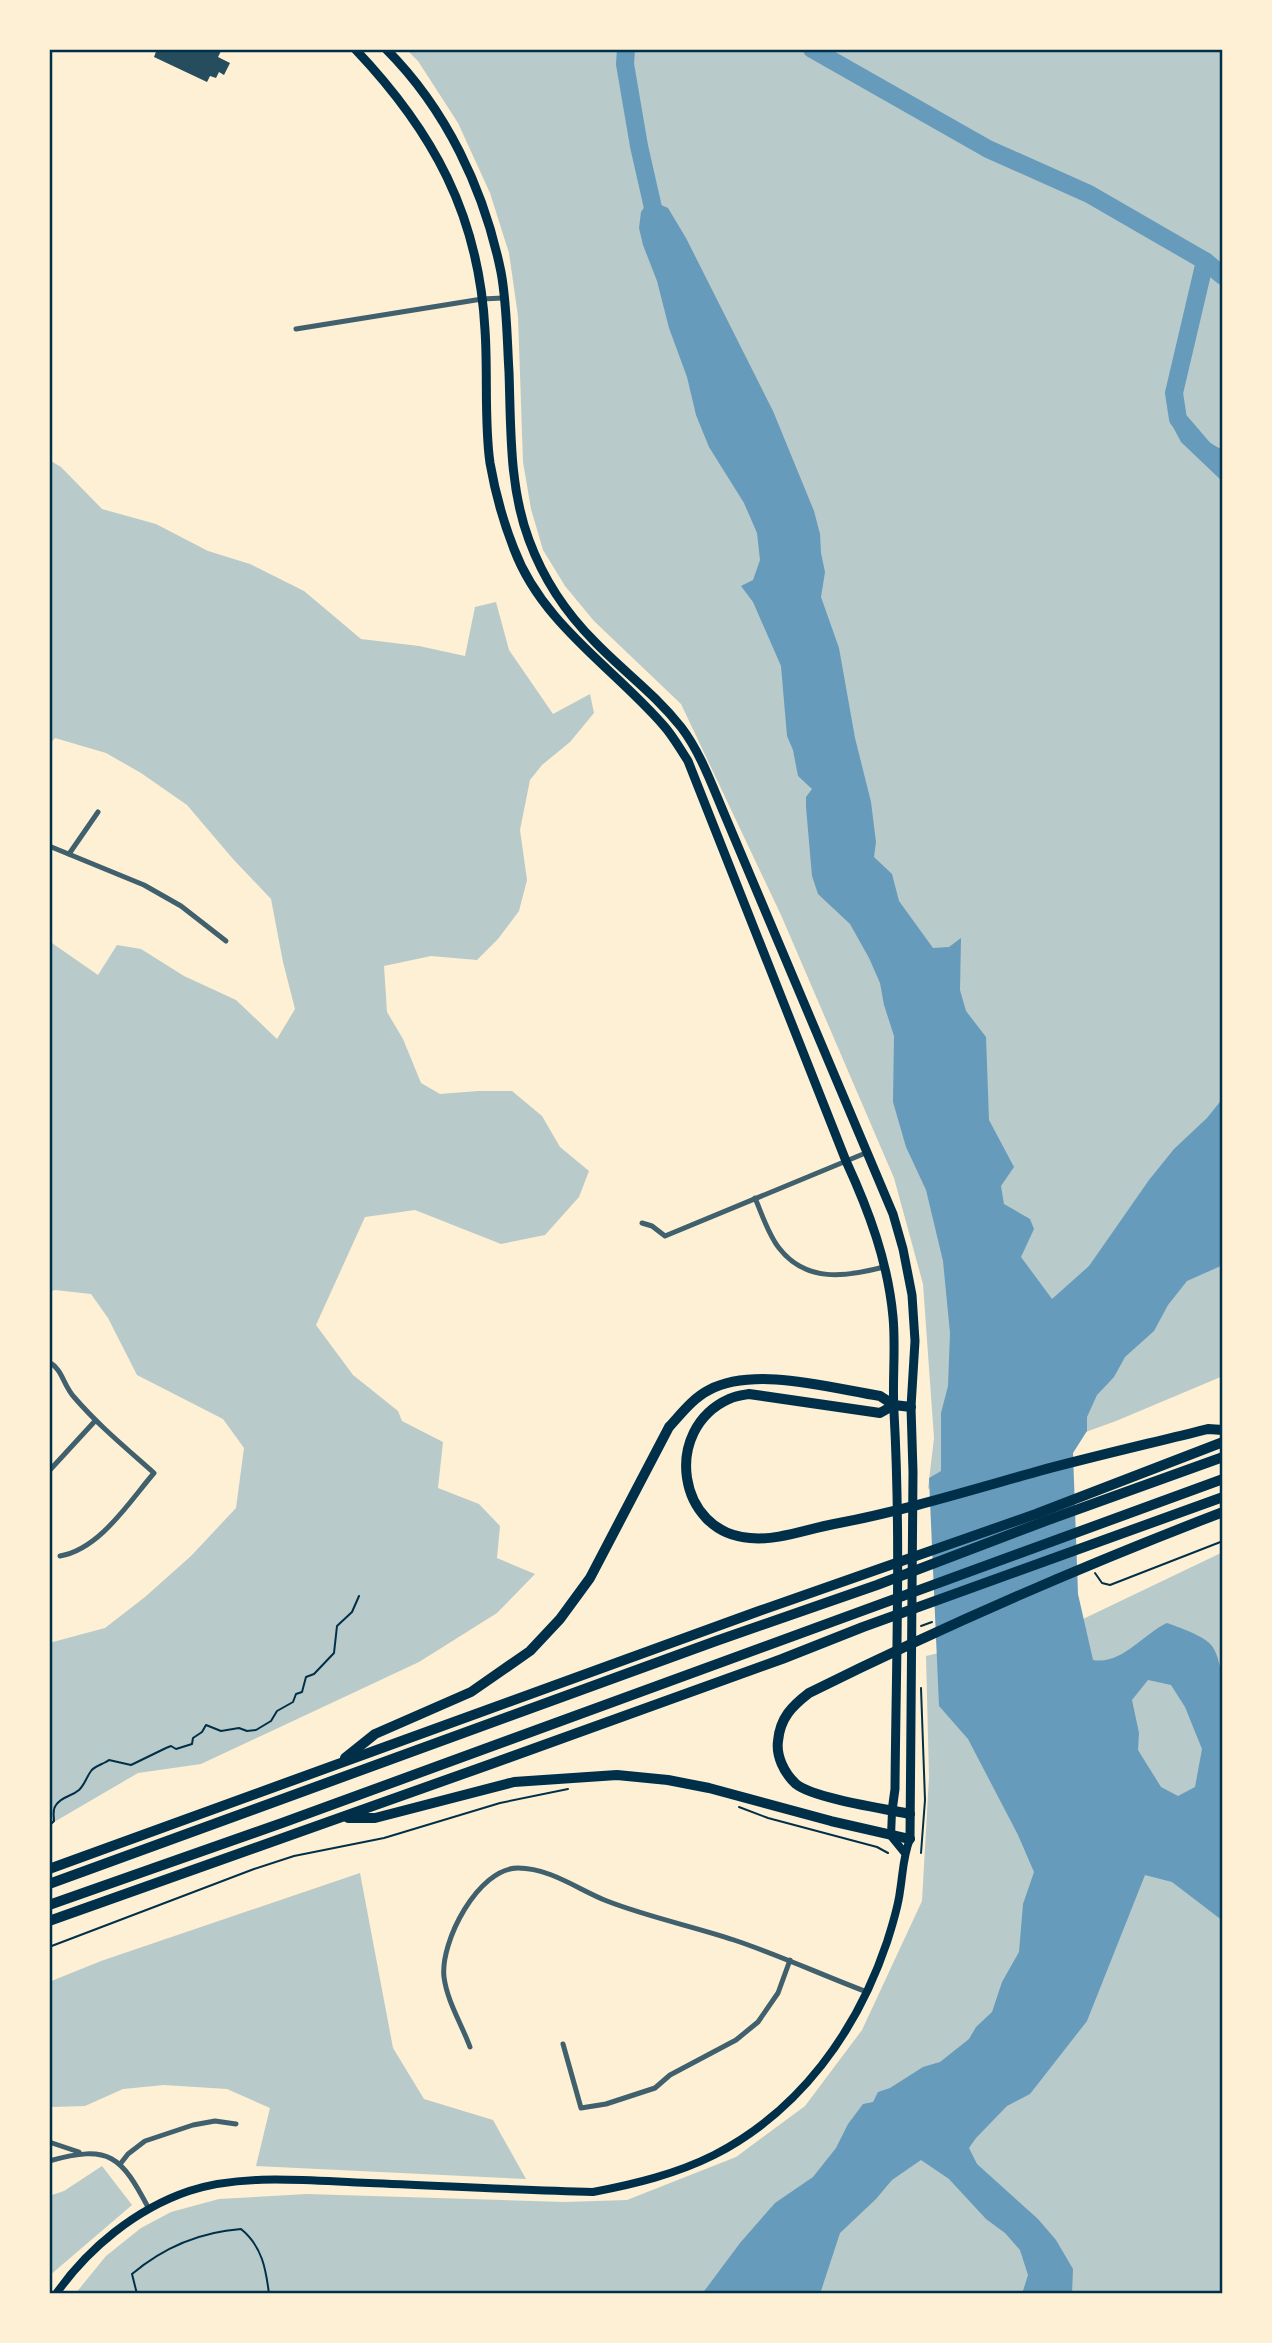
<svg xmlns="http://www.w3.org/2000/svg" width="1272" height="2343" font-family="'Varela Round',sans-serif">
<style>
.green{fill:#b9caca}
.water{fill:#669bbc;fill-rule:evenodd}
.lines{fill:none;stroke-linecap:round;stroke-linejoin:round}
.river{stroke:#669bbc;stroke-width:18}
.building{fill:#264d5e}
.path{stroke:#003049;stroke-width:2}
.minor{stroke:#3f606c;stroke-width:5}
.secondary{stroke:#003049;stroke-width:8}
.primary{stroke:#003049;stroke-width:9}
.motorway{stroke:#003049;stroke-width:10}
.neatline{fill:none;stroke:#003049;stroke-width:2.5}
</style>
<rect width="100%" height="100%" fill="#fdf0d5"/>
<!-- green -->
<g class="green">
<path d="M406,49H1223V1376L1116,1421L928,1489L934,1438L923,1284L894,1178L781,915L681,704L594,621L565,586L543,550L531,509L523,462L518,316L509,253L490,193L458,123L418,61Z"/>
<path d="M49,460L61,467L102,509L156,524L208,551L250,564L304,591L361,639L419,646L465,656L475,607L496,602L509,650L553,714L590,694L594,713L570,742L542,765L530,780L520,830L527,880L519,911L498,939L477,960L431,956L384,966L387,1012L403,1039L421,1083L440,1094L478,1091H512L542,1116L560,1147L589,1171L579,1197L545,1235L501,1244L415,1210L365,1217L316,1325L353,1375L398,1411L402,1421L443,1442L438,1488L479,1504L500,1526L497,1558L535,1574L497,1613L419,1662L201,1764L138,1773L49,1825V1643L105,1628L145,1597L191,1556L236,1508L244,1448L223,1419L137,1375L108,1318L91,1294L55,1290L49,1292V941L98,975L117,945L141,949L184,976L236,1000L277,1039L295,1009L283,962L271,899L233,859L187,805L141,773L106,753L55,738L49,745Z"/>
<path d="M1223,1552V2294H75L106,2256L141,2228L171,2212L219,2199L307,2194L564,2202L627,2200L736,2157L805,2106L862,2030L922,1901L929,1777L926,1656L1083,1619Z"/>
<path d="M360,1873L393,2048L424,2099L493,2120L526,2179L256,2166L270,2108L227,2089L164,2085L123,2089L85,2106L52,2107L49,2102V1982L101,1961Z"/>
<path d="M102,2166L132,2205L49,2276V2196L64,2191Z"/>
</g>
<!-- water -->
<g class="water">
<path d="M649,200L668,208L686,238L773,411L814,511L820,534L821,553L825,572L821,597L839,648L855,738L871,802L876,842L874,857L892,874L899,901L933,948L949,947L961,938L960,990L966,1011L986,1037L989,1120L1014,1167L1001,1186L1004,1204L1030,1219L1034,1229L1021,1257L1052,1299L1089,1266L1149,1180L1174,1149L1207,1118L1223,1098V1265L1187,1281L1168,1305L1154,1331L1125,1357L1114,1377L1097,1395L1087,1417V1431L1073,1453L1078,1594L1093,1660C1122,1665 1143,1634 1167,1623C1178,1627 1205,1636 1212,1646C1219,1655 1221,1673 1223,1684V1921L1172,1882L1145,1875L1087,2021L1030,2094L1007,2106L976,2138L969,2148L977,2164L1038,2219L1056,2240L1073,2269L1072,2294H1022L1028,2275L1020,2250L1005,2233L986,2219L949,2179L921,2160L892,2180L876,2199L840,2233L820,2294H702L740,2243L775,2203L813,2177L836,2148L848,2124L863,2104L873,2102L878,2092L890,2088L923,2067L940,2062L969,2039L976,2027L992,2012L1002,1982L1019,1952L1023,1904L1034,1872L1018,1835L968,1739L939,1706L929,1478L941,1471V1413L948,1386L950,1333L943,1261L926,1190L906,1147L893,1102L894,1036L884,1005L880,983L869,958L850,924L818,894L812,876L806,807V797L812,789L798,776L793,750L787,736L781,666L753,602L741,586L753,580L760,560L757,533L744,503L709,447L696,415L687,377L669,328L657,281L643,245L639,228L641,212ZM1148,1680L1171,1685L1185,1707L1202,1749L1195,1787L1178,1796L1161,1787L1138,1750L1139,1733L1132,1700Z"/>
<path d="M1178,420C1194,428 1204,441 1223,450V482L1181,442L1172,425Z"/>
</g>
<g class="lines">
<!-- river -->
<g class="river">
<path d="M626,49L625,64L639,146L656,221"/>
<path d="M812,49L988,149L1089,194L1205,261L1223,276"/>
<path d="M1205,261L1174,393L1178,419L1208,454L1223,468"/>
</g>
</g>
<!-- building -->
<path class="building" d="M157,49H222L218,57L230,63L224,75L219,72L216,78L210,76L207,82L154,57Z"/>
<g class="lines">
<!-- path -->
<g class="path">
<path d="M1095,1573L1102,1583L1110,1585L1223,1541"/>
<path d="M921,1626L932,1622"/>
<path d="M739,1807L768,1818L877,1847L888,1853"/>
<path d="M49,1826L54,1821C54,1815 52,1810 56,1805C62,1796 71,1797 79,1790C85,1784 86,1778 91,1771C94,1766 104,1764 109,1760L131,1765L166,1748L171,1746L176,1749L192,1744L193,1738L202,1732L206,1725L221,1731L239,1728L247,1731L256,1730L271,1721L277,1711L293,1702L296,1694L302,1692L306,1677L314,1674L334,1653L337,1626L352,1612L359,1596"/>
<path d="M921,1853L925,1800L921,1688"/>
<path d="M49,1947L254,1869L294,1856L384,1838L500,1803L568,1789"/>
<path d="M137,2294L132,2274C163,2248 200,2232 241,2229C262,2246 266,2269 269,2294"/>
</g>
<!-- minor -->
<g class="minor">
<path d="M296,329L482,299L503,298"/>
<path d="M49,846L144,885L181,906L226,941"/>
<path d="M69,854L98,812"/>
<path d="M755,1198C762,1214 768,1234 779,1248C806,1283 846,1277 884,1267"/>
<path d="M642,1223L652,1226L665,1236L868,1152"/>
<path d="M49,1362C63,1370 63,1385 74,1397C98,1425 126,1448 154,1473C129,1502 100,1549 60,1556"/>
<path d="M49,1471L95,1421"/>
<path d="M563,2044L581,2108L606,2104L655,2088L670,2075L736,2040L758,2022L778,1993L790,1960"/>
<path d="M470,2047C462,2025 447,2001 444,1977C440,1942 478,1868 518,1868C550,1868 579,1890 607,1901C648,1917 692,1926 734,1940C779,1955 822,1975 867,1992"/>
<path d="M49,2142L79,2152"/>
<path d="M49,2161C110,2144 121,2156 149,2209"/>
<path d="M121,2163L128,2154L145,2141L193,2125L215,2121L236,2124"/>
</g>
<!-- secondary -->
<g class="secondary">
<path d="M892,1811L891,1836L904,1852"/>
<path d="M56,2294C88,2248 136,2209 189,2191C243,2173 312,2181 369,2183C444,2186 518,2190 593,2192C635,2184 676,2174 714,2155C800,2111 857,2031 887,1942C892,1926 898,1908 900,1891C903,1873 903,1856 910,1839"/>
</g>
<!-- primary -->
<g class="primary">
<path d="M355,49C433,131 479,215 485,330C488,372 484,422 490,463C495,492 503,521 514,549C542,624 614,668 664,726C673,736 680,749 688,761L846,1161C869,1211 888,1262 893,1317C896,1349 892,1381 894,1412C901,1538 896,1664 895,1789L892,1811"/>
<path d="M386,49C446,109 484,189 501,272C507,304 507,340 509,372C511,428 509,487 529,540C543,578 566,613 595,642C624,672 654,693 681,727C701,753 713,788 726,818L893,1214L903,1249L912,1295L915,1341L911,1407L913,1472L910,1839"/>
</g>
<!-- motorway -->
<g class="motorway">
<path d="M894,1405L880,1413L749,1394C743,1395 735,1396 729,1399C662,1429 677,1533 750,1538C777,1541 807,1529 834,1524C903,1511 971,1490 1039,1471C1095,1456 1152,1443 1208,1429L1223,1430"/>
<path d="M345,1758L375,1734L471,1692L530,1651L560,1619L590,1578L669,1427C681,1414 693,1398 709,1390C755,1366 830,1388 880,1396L894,1405L911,1407"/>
<path d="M910,1814C885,1809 813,1798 796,1784C784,1773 776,1756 778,1741C780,1718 792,1706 809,1693C944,1626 1082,1566 1223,1512"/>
<path d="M348,1818H375L514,1782L617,1775L668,1780L709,1788L831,1821L910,1839"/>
<path d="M49,1869L759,1611L1036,1514L1223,1442"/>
<path d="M49,1884L716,1641L877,1585L1048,1520L1223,1457"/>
<path d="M49,1905L282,1823L1223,1479"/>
<path d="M49,1921L491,1764L782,1659L863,1627L1223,1497"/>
</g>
</g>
<!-- border -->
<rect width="1272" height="2343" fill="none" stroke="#fdf0d5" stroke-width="102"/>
<rect x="51" y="51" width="1170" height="2241" class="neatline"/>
</svg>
